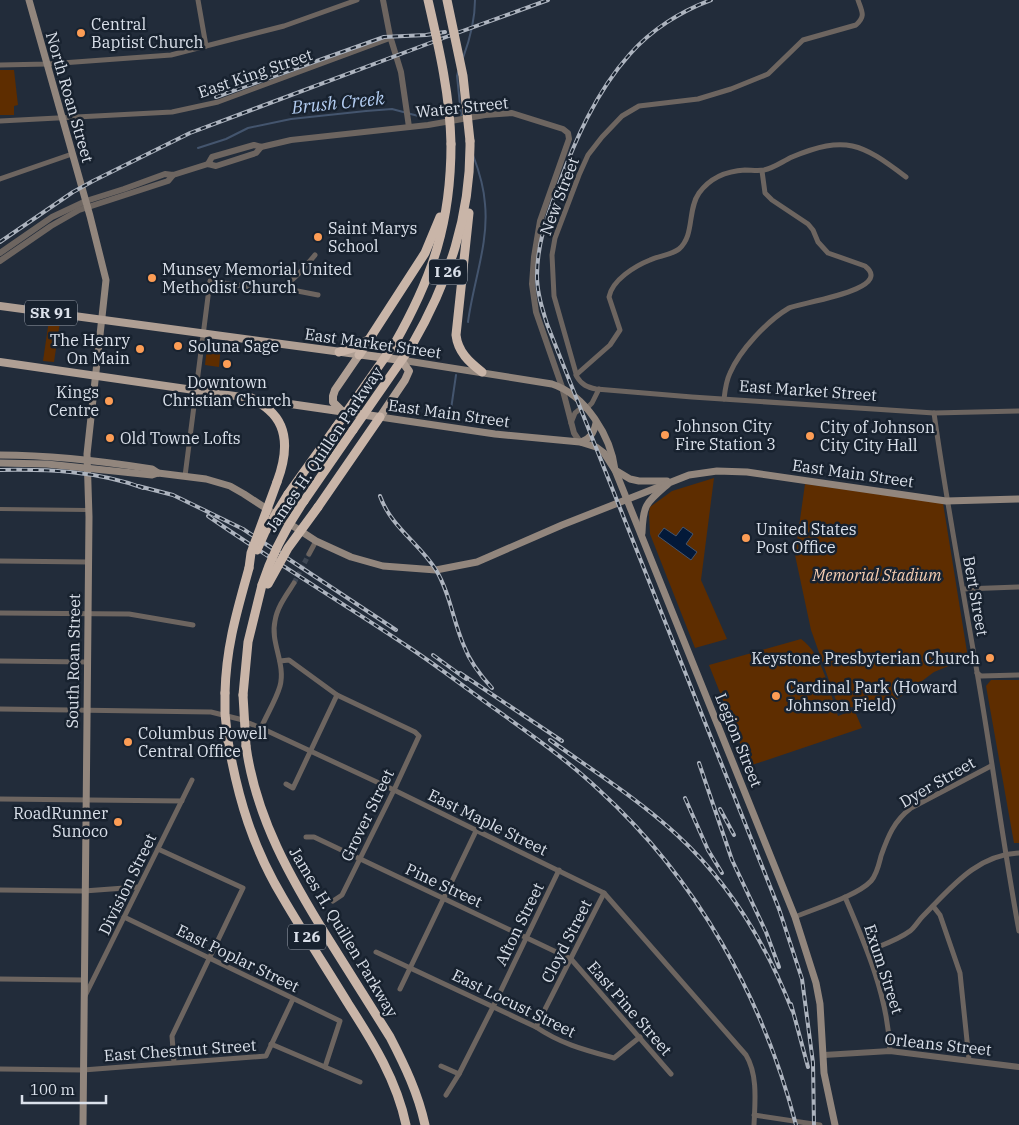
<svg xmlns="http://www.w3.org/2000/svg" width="1019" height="1125" font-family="'IBM Plex Serif',serif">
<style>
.green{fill:#5e2d00}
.water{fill:#031939;stroke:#44556e}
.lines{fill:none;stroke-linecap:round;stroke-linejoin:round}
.stream{stroke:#44556e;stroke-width:2}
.minor-tunnel{stroke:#3e4754;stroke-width:5;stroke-dasharray:5 2.5;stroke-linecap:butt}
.pedestrian{stroke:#6d6560;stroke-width:4}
.minor{stroke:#6d6560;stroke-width:5}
.tertiary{stroke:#6d6560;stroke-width:6}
.secondary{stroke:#92867d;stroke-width:7}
.primary{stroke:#af9f94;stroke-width:8}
.motorway{stroke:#c9b5a8;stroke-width:9}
.rail-casing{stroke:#adb4bf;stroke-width:4}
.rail{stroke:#18222f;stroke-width:2;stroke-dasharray:5.5;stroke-linecap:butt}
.motorway-bridge{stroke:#c9b5a8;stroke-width:9}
.poi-dot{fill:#fd9d55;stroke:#18222f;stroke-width:2}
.labels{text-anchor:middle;stroke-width:5;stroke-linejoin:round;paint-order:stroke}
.shield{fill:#18222f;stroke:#a0a7b2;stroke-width:1}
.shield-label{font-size:15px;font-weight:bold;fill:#dae0ea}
.poi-label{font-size:16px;fill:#dae0ea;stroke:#18222f;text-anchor:start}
.street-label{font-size:16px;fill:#dae0ea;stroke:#18222f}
.park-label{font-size:16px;font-style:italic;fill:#f6ceb3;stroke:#18222f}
.water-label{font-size:18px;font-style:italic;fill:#b3cdf2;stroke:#18222f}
</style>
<rect width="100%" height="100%" fill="#222c3a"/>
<!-- green -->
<g class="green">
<path d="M0,70H14L18,105L14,106V115H0Z"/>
<path d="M49,320L60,322L54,362L43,361Z"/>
<path d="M213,343L221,344L219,367L205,365L207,347Z"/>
<path d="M714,478L701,580L727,639L695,648L650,534L649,513L650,507L672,491Z"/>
<path d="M805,484L943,503L968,658L934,672L906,693L880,711L843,706L837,703L811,630L795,555Z"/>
<path d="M801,639C822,653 830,693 838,716L851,711L856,714L862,728L749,766L709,665Z"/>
<path d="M991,680H1019V843H1014L986,686Z"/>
</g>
<!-- water -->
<path class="water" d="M683,527L693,534L686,544L697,552L691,560L658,536L664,528L676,536Z"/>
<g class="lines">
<!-- stream -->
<g class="stream">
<path d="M463,58C470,39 475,21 475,0"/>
<path d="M458,72L457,76L461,115"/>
<path d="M452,112L460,111"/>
<path d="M198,148L226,139L248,128L291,119L366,111L392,109L422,117L445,113"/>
<path d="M468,322C473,283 489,243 485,204C484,187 479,171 473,155"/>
<path d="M450,416L456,375"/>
</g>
<!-- minor-tunnel -->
<path class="minor-tunnel" d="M294,583L309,554"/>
<!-- pedestrian -->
<path class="pedestrian" d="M0,509L88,510"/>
<!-- minor -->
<g class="minor">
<path d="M198,0L206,46"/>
<path d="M858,0C862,12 866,16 856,25L803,40L768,74L731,89L698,99L639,106L622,116L602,137L588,155L579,175L555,238L552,255L554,296L577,377C582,385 587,387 596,389L692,397L934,413L1019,411"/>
<path d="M0,65L48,64L171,55L284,26L357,0"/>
<path d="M0,121L172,112L218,102L391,38"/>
<path d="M0,179L72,154"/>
<path d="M282,288L318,295"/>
<path d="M576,375L610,345L620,330L609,297C612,280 635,266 650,260C658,256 672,255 679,249C695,235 687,210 699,193C710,178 726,171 745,170C751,170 758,171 764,170C774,168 783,161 792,157C846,135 861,143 906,177"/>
<path d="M724,399C725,390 726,381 730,373C740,350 767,321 789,308C798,303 896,290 865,266L828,253L818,242L813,230L808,224L772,200L765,193L762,171"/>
<path d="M934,413C946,499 962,585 977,672C992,758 1003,844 1019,931"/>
<path d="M571,423L575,413L580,409L587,408L592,403L599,389"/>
<path d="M185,476L210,281L272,290C291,286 302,270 315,255"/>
<path d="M309,554L316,541"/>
<path d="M0,561L88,562"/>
<path d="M963,589L1019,587"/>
<path d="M0,613L129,614L193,625"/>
<path d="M0,661L87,662"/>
<path d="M280,661L289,660L337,695L415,732L419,736L394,790L342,895L333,901"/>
<path d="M977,673L981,676L1019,675"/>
<path d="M0,709L211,712L239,719L261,728L394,790L604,893L746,1055C758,1075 755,1102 754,1125"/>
<path d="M261,728C267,714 276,700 280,686C286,664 270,642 275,621C277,607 287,594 294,583"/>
<path d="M286,784L293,788L337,695"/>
<path d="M0,799L182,801"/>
<path d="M306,837H314L571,959L671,1074"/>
<path d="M158,849L243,888L172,1036L174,1062"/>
<path d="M0,890L84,891L138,887"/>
<path d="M845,897C866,946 888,997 890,1051"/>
<path d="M933,906L940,915L960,973L969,1060"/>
<path d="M124,917L340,1021L325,1067"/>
<path d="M795,917C816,908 857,896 871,881C877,874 879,864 881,856C888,836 894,821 911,808L991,766"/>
<path d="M868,951C882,945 898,940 910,931C915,927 918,921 923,916C951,888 976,855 1019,853"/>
<path d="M376,952L536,1027C561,1044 585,1050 614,1058L640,1037"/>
<path d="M0,979L84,980"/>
<path d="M400,989L476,831"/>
<path d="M85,996L192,780"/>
<path d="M536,1027L604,893"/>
<path d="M271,1044L360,1082"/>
<path d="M441,1066L459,1074"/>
<path d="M0,1069L83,1070L266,1056L293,999"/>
<path d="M446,1095L459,1074L493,1007L559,870"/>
<path d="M754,1115L820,1125"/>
</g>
<!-- tertiary -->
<g class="tertiary">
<path d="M383,0L390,36L401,72L409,127"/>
<path d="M208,164L212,157L254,145L261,147L291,140L428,125L485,115L512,113L563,129L568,133L569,139L540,221L534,257L532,284L536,312L562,387L574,433L580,442"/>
<path d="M0,253L52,217L86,201L124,189L165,174L173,175L208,164L216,166L256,153L261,147"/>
<path d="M0,261L51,226L79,210L168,181L173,175"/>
<path d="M824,1055L890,1051L1019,1067"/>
</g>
<!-- secondary -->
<g class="secondary">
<path d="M29,0L90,216L106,280L87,454L89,517L83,1125"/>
<path d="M401,360L552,384C586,395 611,437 615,470L795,917L816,983L820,1004L824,1073L835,1125"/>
<path d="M380,417L495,434L580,442L596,447L604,453L615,470L630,479L639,481H667"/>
<path d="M581,442C590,439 594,433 596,423"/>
<path d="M0,455C51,455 102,461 152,469L158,473"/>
<path d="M0,463L47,464L152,475L158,473L206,479L230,486L244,494L316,541L351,557L383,566L436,570L477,562L562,525L689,475L717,471L747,472L946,501L1019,499"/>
<path d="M642,533C643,504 646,503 668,484"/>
</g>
<!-- primary -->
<g class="primary">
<path d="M0,306L401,360L409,371L405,380L380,417L0,362"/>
<path d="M342,411L333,402V396L335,390L359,355"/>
</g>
<!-- motorway -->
<g class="motorway">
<path d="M469,213L456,335C458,352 469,362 482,372"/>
<path d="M395,343C433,276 451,222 451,144"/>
<path d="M412,345C449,281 471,215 470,141"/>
<path d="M339,352L353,348L366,341"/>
<path d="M359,355L425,253L440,217"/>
<path d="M249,397C256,401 263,404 269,410C291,429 286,458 277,482"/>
<path d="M288,494L336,427"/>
<path d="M304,501L353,430"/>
<path d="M318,507L380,417"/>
<path d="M225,693C226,647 237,611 249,568"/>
<path d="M243,695L248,642L262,585"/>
<path d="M228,741C238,799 253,848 283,898C304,934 327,969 349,1005C373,1042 397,1081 406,1125"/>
<path d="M246,746C256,818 291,879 329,940C350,973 370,1005 390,1037C405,1066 418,1093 425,1125"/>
</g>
<!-- rail casing -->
<g class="rail-casing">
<g id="rail">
<path d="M711,0C681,11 651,30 630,54C596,92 575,140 558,187C547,216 537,245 537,276C537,292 542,308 547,324L779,909L802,979L813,1063L814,1125"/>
<path d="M216,97L384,37L426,35L445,32"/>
<path d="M0,242L73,192L93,181L190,133L446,37L548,0"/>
<path d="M0,470C47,469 98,471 143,488"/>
<path d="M138,486L173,495L243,529L396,630"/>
<path d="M380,496C391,527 419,543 436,570C450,593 453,621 464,646C470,662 480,675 492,688"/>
<path d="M208,516C274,562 343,603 410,648C437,666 462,685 488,704C526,731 565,758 599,790C697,879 763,998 796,1125"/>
<path d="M433,655L466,679"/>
<path d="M460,673L562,741"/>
<path d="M550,740C592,770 638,799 676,834C729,882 766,944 792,1010"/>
<path d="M699,763L732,860L766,932L779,967"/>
<path d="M685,798L708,850L722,873"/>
<path d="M720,809L734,835"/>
<path d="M791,1004L808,1067"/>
</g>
</g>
<!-- rail -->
<use href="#rail" class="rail"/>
<!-- motorway-bridge -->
<g class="motorway-bridge">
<path d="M428,0C439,48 450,95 451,144"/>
<path d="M447,0L463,76L470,141"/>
<path d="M336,427L395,343"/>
<path d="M353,430L412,345"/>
<path d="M257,550L265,532L288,494"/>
<path d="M249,568L251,553L277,482"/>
<path d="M268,584L288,548L318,507"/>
<path d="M262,585C272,554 286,527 304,501"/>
<path d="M225,693V714L228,741"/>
<path d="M243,695L246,746"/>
</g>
</g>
<!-- markers -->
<g class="poi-dot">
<circle cx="81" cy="33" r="5"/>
<circle cx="318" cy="237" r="5"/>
<circle cx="152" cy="278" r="5"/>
<circle cx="178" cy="346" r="5"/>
<circle cx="140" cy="349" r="5"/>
<circle cx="227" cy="364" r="5"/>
<circle cx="109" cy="401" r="5"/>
<circle cx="665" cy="435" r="5"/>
<circle cx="810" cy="436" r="5"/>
<circle cx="110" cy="438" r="5"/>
<circle cx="746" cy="538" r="5"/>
<circle cx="990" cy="658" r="5"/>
<circle cx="776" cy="696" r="5"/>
<circle cx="128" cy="742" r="5"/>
<circle cx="118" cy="822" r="5"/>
</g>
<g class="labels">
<!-- shield labels -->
<g class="shield">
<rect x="429" y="259.5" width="38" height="25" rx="4"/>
<rect x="25" y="300.5" width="52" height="25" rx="4"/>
<rect x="288" y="924.5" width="38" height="25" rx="4"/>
</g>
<g class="shield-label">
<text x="448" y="277">I 26</text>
<text x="51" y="318">SR 91</text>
<text x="307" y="942">I 26</text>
</g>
<!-- poi labels -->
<g class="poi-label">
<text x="91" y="30">Central<tspan x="91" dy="18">Baptist Church</tspan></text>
<text x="328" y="234">Saint Marys<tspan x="328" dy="18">School</tspan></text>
<text x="162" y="275">Munsey Memorial United<tspan x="162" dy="18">Methodist Church</tspan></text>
<text x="130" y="346" text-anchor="end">The Henry<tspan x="130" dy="18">On Main</tspan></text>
<text x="188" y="352">Soluna Sage</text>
<text x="227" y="388" text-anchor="middle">Downtown<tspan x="227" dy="18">Christian Church</tspan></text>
<text x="99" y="398" text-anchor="end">Kings<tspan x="99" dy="18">Centre</tspan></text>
<text x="675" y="432">Johnson City<tspan x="675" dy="18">Fire Station 3</tspan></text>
<text x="820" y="433">City of Johnson<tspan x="820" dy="18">City City Hall</tspan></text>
<text x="120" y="444">Old Towne Lofts</text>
<text x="756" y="535">United States<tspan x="756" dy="18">Post Office</tspan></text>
<text x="980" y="664" text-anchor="end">Keystone Presbyterian Church</text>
<text x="786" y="693">Cardinal Park (Howard<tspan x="786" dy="18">Johnson Field)</tspan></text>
<text x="138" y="739">Columbus Powell<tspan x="138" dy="18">Central Office</tspan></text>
<text x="108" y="819" text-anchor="end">RoadRunner<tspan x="108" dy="18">Sunoco</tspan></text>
</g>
<!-- street labels -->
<g class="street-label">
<text transform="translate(255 73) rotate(-19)" y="6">East King Street</text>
<text transform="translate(70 97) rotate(74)" y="6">North Roan Street</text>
<text transform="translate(462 107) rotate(-6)" y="6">Water Street</text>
<text transform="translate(559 196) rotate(-69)" y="6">New Street</text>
<text transform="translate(373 343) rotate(8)" y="6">East Market Street</text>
<text transform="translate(808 390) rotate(4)" y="6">East Market Street</text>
<text transform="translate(449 413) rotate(8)" y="6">East Main Street</text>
<text transform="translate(324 449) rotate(-56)" y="6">James H. Quillen Parkway</text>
<text transform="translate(853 473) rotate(8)" y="6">East Main Street</text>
<text transform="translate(976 596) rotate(80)" y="6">Bert Street</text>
<text transform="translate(73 661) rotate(-89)" y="6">South Roan Street</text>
<text transform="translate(739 740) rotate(68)" y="6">Legion Street</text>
<text transform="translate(937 782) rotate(-30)" y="6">Dyer Street</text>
<text transform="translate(367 815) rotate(-64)" y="6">Grover Street</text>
<text transform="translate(488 822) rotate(26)" y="6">East Maple Street</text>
<text transform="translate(127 884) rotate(-64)" y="6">Division Street</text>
<text transform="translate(444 885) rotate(25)" y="6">Pine Street</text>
<text transform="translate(519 924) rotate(-64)" y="6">Afton Street</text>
<text transform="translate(344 932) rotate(59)" y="6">James H. Quillen Parkway</text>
<text transform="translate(566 941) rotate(-63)" y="6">Cloyd Street</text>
<text transform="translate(238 958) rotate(26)" y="6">East Poplar Street</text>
<text transform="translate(884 969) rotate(72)" y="6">Exum Street</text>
<text transform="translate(514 1003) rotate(26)" y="6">East Locust Street</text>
<text transform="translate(630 1008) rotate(49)" y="6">East Pine Street</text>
<text transform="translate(938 1044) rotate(6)" y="6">Orleans Street</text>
<text transform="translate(180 1050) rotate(-4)" y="6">East Chestnut Street</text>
</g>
<!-- park labels -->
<g class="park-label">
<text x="877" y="581">Memorial Stadium</text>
</g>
<!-- water labels -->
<g class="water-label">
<text transform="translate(338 103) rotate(-6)" y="6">Brush Creek</text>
</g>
</g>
<!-- scale -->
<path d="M22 1095v8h84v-8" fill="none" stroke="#dae0ea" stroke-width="2.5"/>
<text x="30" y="1095" font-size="15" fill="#dae0ea" stroke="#18222f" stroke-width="4" paint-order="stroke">100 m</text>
</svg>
